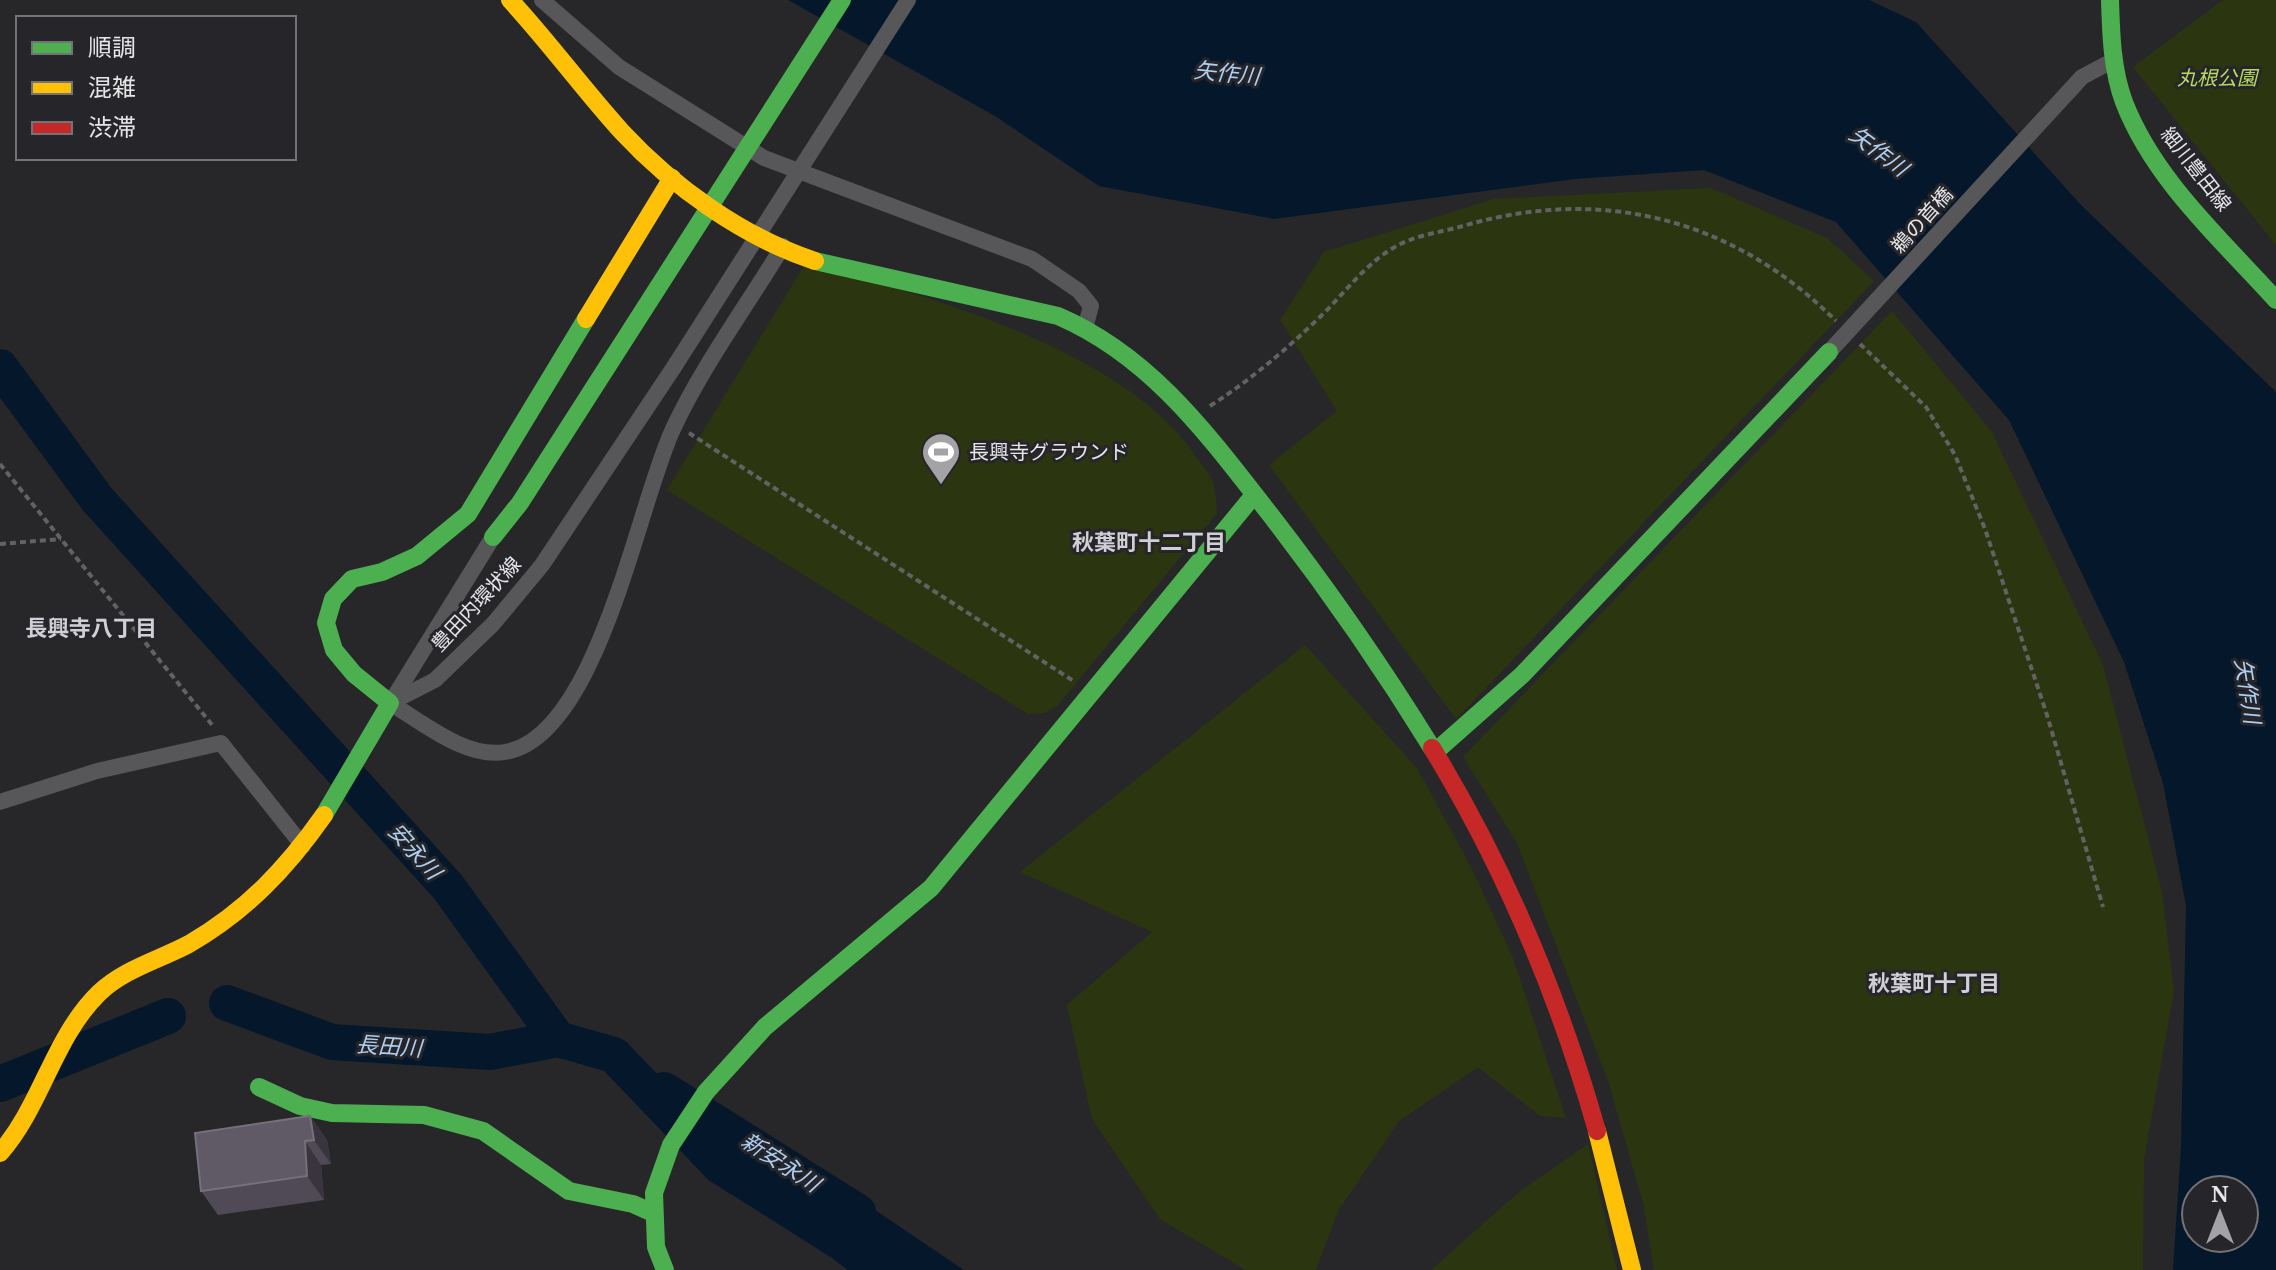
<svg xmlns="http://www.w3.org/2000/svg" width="2276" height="1270" font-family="'Noto Serif','Noto Sans JP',serif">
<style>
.green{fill:#2b3611}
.water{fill:#05172a;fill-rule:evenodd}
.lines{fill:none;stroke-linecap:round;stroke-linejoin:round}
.river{stroke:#05172a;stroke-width:36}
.path{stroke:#626263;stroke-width:4;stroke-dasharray:6 4;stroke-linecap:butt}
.street{stroke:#575759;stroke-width:16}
.fast{stroke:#4caf50;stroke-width:18}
.slow{stroke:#ffc107;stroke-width:18}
.jam{stroke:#c62828;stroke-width:18}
.wall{fill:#504956}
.shaded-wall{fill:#39343d}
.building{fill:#605a66;stroke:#75707a;stroke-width:2}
.labels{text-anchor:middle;stroke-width:6;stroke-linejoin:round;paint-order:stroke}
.park-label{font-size:20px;font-style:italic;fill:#b6da5c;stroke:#26262a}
.street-label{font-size:20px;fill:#e6e6e9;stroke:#26262a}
.poi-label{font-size:20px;fill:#e6e6e9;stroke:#26262a;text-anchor:start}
.water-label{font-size:22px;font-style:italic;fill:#aecff4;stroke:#26262a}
.neighbourhood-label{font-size:22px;font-weight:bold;fill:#d0cfd5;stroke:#26262a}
</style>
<rect width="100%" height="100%" fill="#272729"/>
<!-- green -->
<g class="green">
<path d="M2223,0H2276V245L2133,67Z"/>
<path d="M1711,188L1827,238L1874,281L1456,719L1269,465L1337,411L1280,320L1324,252L1494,199Z"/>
<path d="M807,261C929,299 1122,347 1197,458C1202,465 1210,474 1213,483C1216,492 1216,504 1217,513L1058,705L1045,713L1028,714L667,490Z"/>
<path d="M1892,311L1992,432L2103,665L2162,892L2174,991L2144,1160L2143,1270H1654L1643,1203L1609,1084L1517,843L1463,757Z"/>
<path d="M1305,645L1417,768L1472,869L1513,958L1566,1118L1540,1116L1478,1067L1399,1121L1338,1211L1316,1270H1246L1160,1219L1092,1119L1067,1005L1152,932L1020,872Z"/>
<path d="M1588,1144L1617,1270H1431L1519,1192Z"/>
</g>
<!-- water -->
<g class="water">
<path d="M788,0H1869L1916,22L2081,205L2276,392V1270H2173L2181,1147L2186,906L2163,783L2124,662L2009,420L1836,222L1704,170L1575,179L1274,219L1099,186L995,116ZM2196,1190H2244V1238H2196Z"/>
<path d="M811,1167L964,1270H895L825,1220Z"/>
</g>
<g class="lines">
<!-- river -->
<g class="river">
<path d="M0,367L97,499L448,887L558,1039L614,1055L720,1166L842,1243L878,1270"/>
<path d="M227,1003L332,1042L490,1052L558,1039"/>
<path d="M0,1084L168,1016"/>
<path d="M664,1090L858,1212"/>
</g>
<!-- path -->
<g class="path">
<path d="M1860,344L1926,407L1955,455L1985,529L2047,715L2103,907"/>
<path d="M1210,406C1252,379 1287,349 1323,314C1346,291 1365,265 1393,248C1412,236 1441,232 1463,226C1602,185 1734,219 1836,321"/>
<path d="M689,433L1075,682"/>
<path d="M0,464L213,726"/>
<path d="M0,544L61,539"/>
</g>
<!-- street -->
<g class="street">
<path d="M542,0L619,67L764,158L1032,259L1079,291L1091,306L1085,328"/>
<path d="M1829,352L2082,77L2114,60"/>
<path d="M391,702L493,537"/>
<path d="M390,703L435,680L493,624L542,565L674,367L908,0"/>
<path d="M390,703C422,722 466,759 505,752C598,737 638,503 673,429C701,368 748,304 783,246"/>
<path d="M0,802L97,771L221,743L303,846"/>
</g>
<!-- fast -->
<g class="fast">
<path d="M2110,0C2111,34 2112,70 2124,102C2154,180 2222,240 2276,300"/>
<path d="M815,261L1058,316C1151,356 1208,435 1269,513C1328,589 1382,667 1432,748"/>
<path d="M493,537L520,503L842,0"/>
<path d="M1435,752L1522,675L1829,352"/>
<path d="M324,815L390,703L354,674L334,650L326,623L333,599L352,579L382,572L417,556L468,514L586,319"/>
<path d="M259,1087L300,1106L332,1113L424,1115L483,1131L569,1191L633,1204L653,1213"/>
<path d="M665,1270L656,1247L654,1193L671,1145L706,1092L765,1027L931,888L1254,495"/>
</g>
<!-- slow -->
<g class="slow">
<path d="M510,0C549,42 583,89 622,132C673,187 743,237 815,261"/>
<path d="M586,319L672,178"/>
<path d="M1597,1131L1632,1270"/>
<path d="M0,1153C42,1105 53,1038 99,993C124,969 159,960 189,944C246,911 286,869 324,815"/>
</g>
<!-- jam -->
<path class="jam" d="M1432,748C1505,868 1559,997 1597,1131"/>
</g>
<!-- wall -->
<path class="wall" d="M310,1116L327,1140L331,1164L321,1165L324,1200L218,1215L201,1191Z"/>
<!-- shaded-wall -->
<g class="shaded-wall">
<path d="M310,1116L327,1140L331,1164L314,1140Z"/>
<path d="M305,1141L321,1165L324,1200L307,1176Z"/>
</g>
<!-- building -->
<path class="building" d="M310,1116L314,1140L305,1141L307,1176L201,1191L195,1133Z"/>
<!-- icons -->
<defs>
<g id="stadium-pin" transform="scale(2)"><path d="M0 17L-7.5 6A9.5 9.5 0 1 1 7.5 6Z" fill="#a3a3a6" stroke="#26262a"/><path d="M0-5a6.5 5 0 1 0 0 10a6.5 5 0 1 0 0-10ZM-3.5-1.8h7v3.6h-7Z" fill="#fff"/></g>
</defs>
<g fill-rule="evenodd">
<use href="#stadium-pin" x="941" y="452"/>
</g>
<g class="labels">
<!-- park labels -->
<g class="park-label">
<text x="2217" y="85">丸根公園</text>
</g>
<!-- street labels -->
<g class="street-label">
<text transform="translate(2196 169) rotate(52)" y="7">細川豊田線</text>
<text transform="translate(1922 220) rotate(-48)" y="7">鵜の首橋</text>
<text transform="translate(476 604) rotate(-47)" y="7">豊田内環状線</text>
</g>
<!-- poi labels -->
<g class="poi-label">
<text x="969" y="459">長興寺グラウンド</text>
</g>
<!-- water labels -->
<g class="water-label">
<text transform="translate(1227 73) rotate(6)" y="8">矢作川</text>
<text transform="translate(1879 151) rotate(37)" y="8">矢作川</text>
<text transform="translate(2248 691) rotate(81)" y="8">矢作川</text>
<text transform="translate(415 851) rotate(48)" y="8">安永川</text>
<text transform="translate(389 1046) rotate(4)" y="8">長田川</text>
<text transform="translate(781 1162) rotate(33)" y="8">新安永川</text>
</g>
<!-- neighbourhood labels -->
<g class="neighbourhood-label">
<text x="1149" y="550">秋葉町十二丁目</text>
<text x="91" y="636">長興寺八丁目</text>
<text x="1934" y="991">秋葉町十丁目</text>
</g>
</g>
<!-- legend -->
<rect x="16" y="16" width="280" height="144" fill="#26262a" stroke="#737376" stroke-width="2"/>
<rect x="32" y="42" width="40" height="12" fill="#4caf50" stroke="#737376" stroke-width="2"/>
<text x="88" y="56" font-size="24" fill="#e6e6e9">順調</text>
<rect x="32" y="82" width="40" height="12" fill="#ffc107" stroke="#737376" stroke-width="2"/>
<text x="88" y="96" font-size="24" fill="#e6e6e9">混雑</text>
<rect x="32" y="122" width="40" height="12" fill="#c62828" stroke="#737376" stroke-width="2"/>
<text x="88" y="136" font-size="24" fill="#e6e6e9">渋滞</text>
<!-- north arrow -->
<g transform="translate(2220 1214)"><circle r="38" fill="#26262a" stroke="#737376" stroke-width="2"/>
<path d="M0-6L14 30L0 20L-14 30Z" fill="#a3a3a6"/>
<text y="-12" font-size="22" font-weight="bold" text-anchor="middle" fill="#e6e6e9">N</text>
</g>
</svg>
